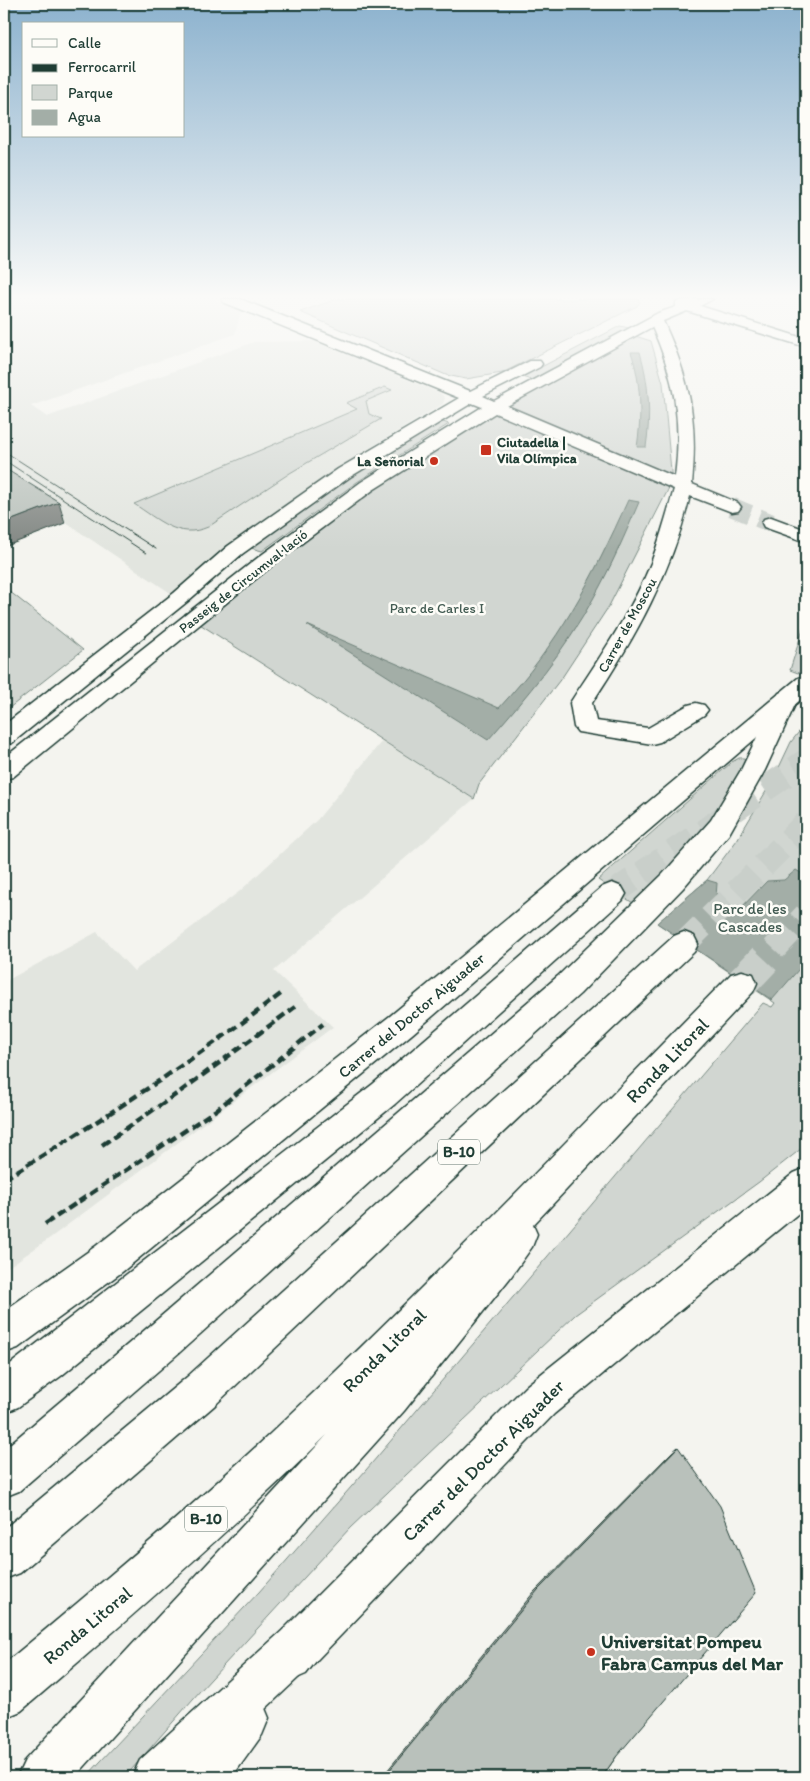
<svg xmlns="http://www.w3.org/2000/svg" width="810" height="1781" font-family="Itim,sans-serif">
<style>
.built{fill:#e2e5df}
.green{fill:#d1d6d1;stroke:#788a82}
.water{fill:#a3aea7;stroke:#6e8179}
.lines{fill:none;stroke-linecap:round;stroke-linejoin:round}
.minor-tunnel{stroke:#c9cfca;stroke-width:19;stroke-dasharray:19 9;stroke-linecap:butt}
.highway-tunnel-far1{stroke:#c9cfca;stroke-width:25;stroke-dasharray:25 12;stroke-linecap:butt}
.highway-tunnel{stroke:#c9cfca;stroke-width:33;stroke-dasharray:33 16;stroke-linecap:butt}
.minor-casing{stroke:#1f3d34;stroke-width:3}
.major-casing{stroke:#1f3d34;stroke-width:3}
.highway-casing{stroke:#1f3d34;stroke-width:3}
.minor{fill:#fdfcf7;fill-rule:evenodd}
.major{fill:#fdfcf7;fill-rule:evenodd}
.highway{fill:#fdfcf7;fill-rule:evenodd}
.tram{stroke:#1f3d34;stroke-width:1}
.rail{stroke:#1f3d34;stroke-width:4.5;stroke-dasharray:9 4.5;stroke-linecap:butt}
.wall{fill:#9fa6a1;stroke:#1f3d34}
.shaded-wall{fill:#828783;stroke:#1f3d34}
.building{fill:#b9c1bb;stroke:#1f3d34}
.poi-dot{fill:#c8321e;stroke:#fdfcf7;stroke-width:2}
.labels{text-anchor:middle;stroke-width:5;stroke-linejoin:round;paint-order:stroke}
.far-poi-label{font-size:14px;font-weight:bold;fill:#1f3d34;stroke:#fdfcf7;text-anchor:start}
.far-street-label{font-size:14px;fill:#1f3d34;stroke:#fdfcf7}
.far-park-label{font-size:14px;fill:#435c53;stroke:#fdfcf7}
.shield{fill:#fdfcf7;stroke:#62766e;stroke-width:1}
.shield-label{font-size:15px;font-weight:bold;fill:#1f3d34}
.park-label{font-size:16px;fill:#435c53;stroke:#fdfcf7}
.street-label{font-size:16px;fill:#1f3d34;stroke:#fdfcf7}
.near-street-label{font-size:19px;fill:#1f3d34;stroke:#fdfcf7}
.near-poi-label{font-size:19px;font-weight:bold;fill:#1f3d34;stroke:#fdfcf7;text-anchor:start}
</style>
<rect width="100%" height="100%" fill="#f4f4ef"/>
<filter id="ink" filterUnits="userSpaceOnUse"><feTurbulence type="fractalNoise" baseFrequency=".02" numOctaves="2"/><feDisplacementMap in="SourceGraphic" scale="10" xChannelSelector="R" yChannelSelector="G"/><feConvolveMatrix kernelMatrix="1 2 1 2 8 2 1 2 1" color-interpolation-filters="sRGB"/></filter>
<g filter="url(#ink)">
<!-- built -->
<g class="built">
<path d="M4,299H214L241,311L235,334L31,406L47,417L254,342L314,341L440,393L445,398L443,404L350,460L237,540L172,594L4,481Z"/>
<path d="M382,741L474,799L274,971L333,1027L50,1238L4,1270V982L97,932L134,971L240,891L317,820Z"/>
</g>
<!-- green -->
<g class="green">
<path d="M337,299H638L640,302L637,306L502,373L466,379L446,375L300,312Z"/>
<path d="M620,326L629,328L531,380L522,377Z"/>
<path d="M629,334L651,341L663,383L672,482L609,606L563,676L479,784L474,799L184,614L367,486Z"/>
<path d="M385,387L392,390L366,401L369,414L381,419L290,473L208,527C178,540 158,519 134,504L357,409L346,403Z"/>
<path d="M440,421L449,424L357,482L262,551L251,548L372,462Z"/>
<path d="M4,587L83,650L4,712Z"/>
<path d="M806,619V666L798,673L790,670Z"/>
<path d="M806,723V1145L759,1182L575,1315L350,1528L200,1691L125,1777H86L259,1592L366,1470L763,1003L772,1007L775,1003L657,923L707,880L737,840L774,778L791,742Z"/>
<path d="M739,758H744L747,762C716,823 683,858 633,903L598,880L732,762Z"/>
</g>
<!-- water -->
<g class="water">
<path d="M631,352H640C649,383 651,415 646,447H637C642,415 641,382 631,352Z"/>
<path d="M628,500L639,502C625,535 611,567 593,599C565,650 527,696 488,740L307,625L499,708C559,643 592,580 628,500Z"/>
<path d="M796,870L806,876V961L772,1000L657,923L707,880L717,883L715,911H738L767,881L784,880Z"/>
</g>
<g class="lines">
<!-- minor-tunnel -->
<path class="minor-tunnel" d="M732,507L771,523"/>
<!-- highway-tunnel-far1 -->
<g class="highway-tunnel-far1">
<path d="M612,894L806,761"/>
<path d="M684,944L806,823"/>
<path d="M774,949L806,915"/>
</g>
<!-- highway-tunnel -->
<path class="highway-tunnel" d="M742,983L775,948"/>
<!-- minor casing -->
<g class="minor-casing">
<g id="minor">
<path d="M222,299H240L470,391L530,361H540L542,364L540,367L483,396L494,401L658,313L676,307V302C688,299 701,299 713,299L700,306L806,339V347L687,311L663,321C690,379 698,420 692,484L738,503L741,507L738,511L732,512L690,496C672,572 635,638 592,703L596,721L648,728L688,705L696,703L704,705L708,710L704,715L660,742L652,744L578,732L574,727L570,703C599,658 631,613 651,563C660,538 667,514 674,489L495,413L373,490L274,564L13,777L4,779V758L260,556L361,482L482,407L472,403L350,477L242,554L188,601L12,743L4,745V725L174,593L228,546L338,469L459,398L223,302ZM652,327C675,378 682,422 675,477L507,406Z"/>
<path d="M771,517L806,530V542L764,527L762,523L764,519Z"/>
</g>
</g>
<!-- major casing -->
<g class="major-casing">
<g id="major">
<path d="M806,676V695L412,1034L122,1272L18,1348L4,1353V1311L96,1246L390,1016L798,678Z"/>
<path d="M806,1168V1207L554,1414L316,1661L306,1674L290,1681L274,1674L267,1658L274,1642L284,1629L526,1386L794,1173Z"/>
<path d="M245,1694L262,1701L269,1718L262,1735L232,1777H177L185,1760L228,1701Z"/>
</g>
</g>
<!-- highway casing -->
<g class="highway-casing">
<g id="highway">
<path d="M787,691L795,693L798,698L765,770L729,834L683,888L580,994L180,1352L19,1491L4,1497V1449L152,1324L558,976L663,874L711,820L741,770L776,698L779,693Z"/>
<path d="M612,883L622,887L626,894L622,901L395,1104L61,1376L18,1407L4,1413V1369L373,1084L602,887Z"/>
<path d="M684,932L694,936L698,944L694,952L215,1405L20,1573L4,1579V1529L187,1377L674,936Z"/>
<path d="M742,971L753,974L757,983L753,992L533,1225L537,1234L532,1247L510,1278L404,1411L75,1777H17L25,1760L327,1435C229,1532 126,1622 21,1711L4,1718V1664C95,1589 185,1513 271,1433C429,1285 579,1128 731,974Z"/>
<path d="M300,1622L316,1629L323,1645L316,1661L193,1777H132L140,1760L284,1629Z"/>
</g>
</g>
<!-- minor -->
<use href="#minor" class="minor"/>
<!-- major -->
<use href="#major" class="major"/>
<!-- highway -->
<use href="#highway" class="highway"/>
<!-- tram -->
<g class="tram">
<path d="M4,451L156,549"/>
<path d="M4,460L146,553"/>
</g>
<!-- rail -->
<g class="rail">
<path d="M102,1145L181,1091L295,1007"/>
<path d="M4,1179C100,1121 193,1061 282,993"/>
<path d="M45,1224L216,1110L323,1024"/>
</g>
</g>
<!-- wall -->
<g class="wall">
<path d="M678,1447L616,1757L602,1777H382L534,1592L672,1452Z"/>
<path d="M806,1466V1549L803,1514L804,1476Z"/>
</g>
<!-- shaded-wall -->
<path class="shaded-wall" d="M59,502L65,523L4,547V523Z"/>
<!-- building -->
<g class="building">
<path d="M4,468L59,502L4,523Z"/>
<path d="M678,1447L720,1506L756,1593L616,1757L602,1777H384L538,1590Z"/>
</g>
</g>
<!-- sky -->
<linearGradient id="sky" x2="0" y2="1"><stop stop-color="#8cb2ce"/><stop offset="0.54" stop-color="#fafaf8"/><stop offset="1" stop-color="#fafaf8" stop-opacity="0"/></linearGradient>
<rect width="810" height="549" fill="url(#sky)"/>
<!-- markers -->
<g class="poi-dot">
<rect x="480" y="444" width="12" height="12" rx="2.5"/>
<circle cx="434" cy="461" r="5"/>
<circle cx="591" cy="1652" r="5"/>
</g>
<g class="labels">
<!-- far-poi labels -->
<g class="far-poi-label">
<text x="497" y="447">Ciutadella |<tspan x="497" dy="16">Vila Olímpica</tspan></text>
<text x="424" y="466" text-anchor="end">La Señorial</text>
</g>
<!-- far-street labels -->
<g class="far-street-label">
<text transform="translate(243 581) rotate(-38)" y="5">Passeig de Circumval·lació</text>
<text transform="translate(627 625) rotate(-61)" y="5">Carrer de Moscou</text>
</g>
<!-- far-park labels -->
<g class="far-park-label">
<text x="437" y="613">Parc de Carles I</text>
</g>
<!-- shield labels -->
<g class="shield">
<rect x="438" y="1139.5" width="42" height="25" rx="4"/>
<rect x="185" y="1506.5" width="42" height="25" rx="4"/>
</g>
<g class="shield-label">
<text x="459" y="1157">B-10</text>
<text x="206" y="1524">B-10</text>
</g>
<!-- park labels -->
<g class="park-label">
<text x="750" y="914">Parc de les<tspan x="750" dy="18">Cascades</tspan></text>
</g>
<!-- street labels -->
<g class="street-label">
<text transform="translate(411 1015) rotate(-40)" y="6">Carrer del Doctor Aiguader</text>
</g>
<!-- near-street labels -->
<g class="near-street-label">
<text transform="translate(667 1060) rotate(-46)" y="7">Ronda Litoral</text>
<text transform="translate(384 1350) rotate(-45)" y="7">Ronda Litoral</text>
<text transform="translate(483 1460) rotate(-45)" y="7">Carrer del Doctor Aiguader</text>
<text transform="translate(87 1625) rotate(-40)" y="7">Ronda Litoral</text>
</g>
<!-- near-poi labels -->
<g class="near-poi-label">
<text x="601" y="1648">Universitat Pompeu<tspan x="601" dy="22">Fabra Campus del Mar</tspan></text>
</g>
</g>
<!-- margin -->
<rect width="810" height="1781" fill="none" stroke="#fdfcf7" stroke-width="20"/>
<rect x="10" y="10" width="790" height="1761" fill="none" stroke="#1f3d34" stroke-width="2" filter="url(#ink)"/>
<!-- legend -->
<rect x="22" y="22" width="162" height="115" fill="#fdfcf7" stroke="#a4b0a9"/>
<rect x="32" y="39" width="25" height="8" fill="#fdfcf7" stroke="#a4b0a9"/>
<text x="68" y="48" font-size="15" fill="#1f3d34">Calle</text>
<rect x="32" y="64" width="25" height="8" fill="#1f3d34" stroke="#a4b0a9"/>
<text x="68" y="72" font-size="15" fill="#1f3d34">Ferrocarril</text>
<rect x="32" y="85" width="25" height="15" fill="#d1d6d1" stroke="#a4b0a9"/>
<text x="68" y="98" font-size="15" fill="#1f3d34">Parque</text>
<rect x="32" y="110" width="25" height="15" fill="#a3aea7" stroke="#a4b0a9"/>
<text x="68" y="122" font-size="15" fill="#1f3d34">Agua</text>
</svg>
